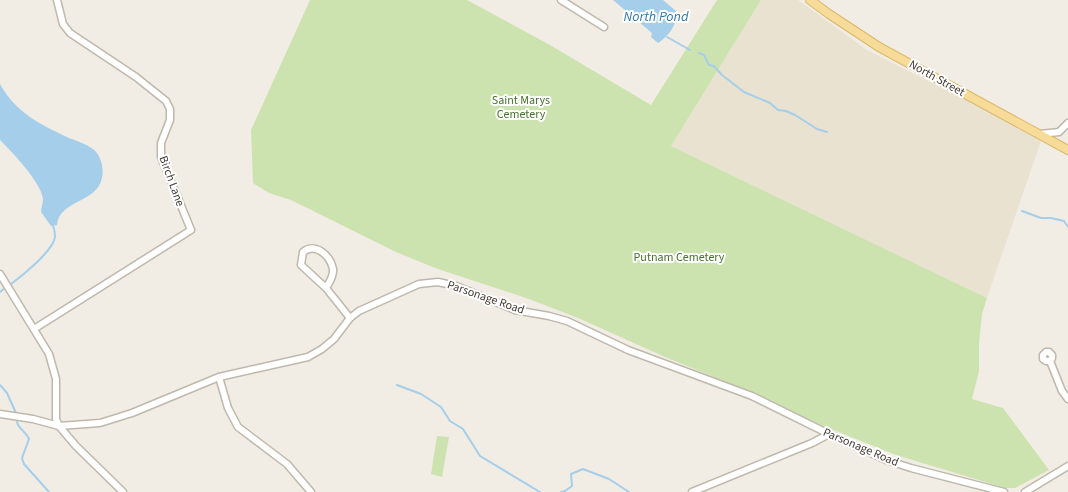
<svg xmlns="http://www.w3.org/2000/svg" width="1068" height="492" font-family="'Source Sans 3',sans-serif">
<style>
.education{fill:#e9e2d0}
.green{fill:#cce3b0}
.water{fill:#a5ceea}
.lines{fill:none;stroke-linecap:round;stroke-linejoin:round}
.stream{stroke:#a5ceea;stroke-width:2}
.minor-casing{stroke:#bfb8ab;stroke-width:9}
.major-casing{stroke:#dab86a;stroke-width:10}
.minor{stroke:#fff;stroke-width:6}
.major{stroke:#f6db99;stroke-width:8}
.labels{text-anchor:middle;stroke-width:4;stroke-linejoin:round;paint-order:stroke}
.street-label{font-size:12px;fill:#433d35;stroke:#fff}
.park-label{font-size:12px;fill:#47702d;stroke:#fff}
.water-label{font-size:14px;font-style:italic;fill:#3778a6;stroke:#fff}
</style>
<rect width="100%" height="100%" fill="#f1ede5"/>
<!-- education -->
<path class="education" d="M761,0H798L867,50L993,114L1041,141L987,298L671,146Z"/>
<!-- green -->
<g class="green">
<path d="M310,0H467L550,45L651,105L717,0H761L671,146L987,298L982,314L979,344V371L972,399L1003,408L1049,470L1015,488H1005L896,455L821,425L748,391L665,357L578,318L529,299L435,268L396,252L291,200L269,193L253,183L251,130Z"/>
<path d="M437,436L449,437L442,477L431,474Z"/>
</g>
<!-- water -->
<g class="water">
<path d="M613,0H663L676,11C677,25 670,35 658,43L651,37L652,33Z"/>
<path d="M0,84C15,112 41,125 69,138C77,141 86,144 93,149C101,155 104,168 102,178C97,203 59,200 57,225L51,226L41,212C41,208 43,203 43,199C41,182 12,152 0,140Z"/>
</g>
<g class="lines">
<!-- stream -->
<g class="stream">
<path d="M667,37L690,50"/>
<path d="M699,53L704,55L709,65L714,66L722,75L744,92L770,103L778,110L786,111L795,115L817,129L827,132"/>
<path d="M1022,211L1041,218H1051L1064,221L1068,227"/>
<path d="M11,284C22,276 53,251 55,237C55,233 54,228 53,225"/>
<path d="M0,292L5,288"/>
<path d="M0,385L7,393L16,413"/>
<path d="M397,385L421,394L441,407L450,421L463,429L480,456L540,492"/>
<path d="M17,422C18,428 26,432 29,439L22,458L24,464L49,492"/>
<path d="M561,492L565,491L572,486L571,474L583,469L609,479L629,492"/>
</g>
<!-- minor casing -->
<g class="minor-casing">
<g id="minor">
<path d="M561,0L604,27"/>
<path d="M1040,134L1059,132L1068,123"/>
<path d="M0,274L49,354L56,379V419L59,426L76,446L123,492"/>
<path d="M326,288C329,283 334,276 333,269C330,255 315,242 303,252L301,265L326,288L350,318"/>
<path d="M34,329L191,230L161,157V143L170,120V109L166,101L136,77L70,33L63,24L57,0"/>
<path d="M1050,361H1046L1043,359V355L1046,352H1049L1052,355V358L1050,361L1062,391L1068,399"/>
<path d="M219,377L228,408L238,427L287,464L311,492"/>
<path d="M0,414L33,419L59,426L100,423L132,413L219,377L308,357L322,349L334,339L350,318L359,311L419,284L438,282L456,286L515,310L549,316L567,321L628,350L752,396L829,434L886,460L911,468L1004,492"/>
<path d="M692,492L812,443L829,434"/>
<path d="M1025,492L1068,466"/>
</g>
</g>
<!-- major casing -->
<g class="major-casing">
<path id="major" d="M810,0L829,14L879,47L1068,150"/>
</g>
<!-- minor -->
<use href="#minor" class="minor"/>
<!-- major -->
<use href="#major" class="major"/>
</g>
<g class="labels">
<!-- street labels -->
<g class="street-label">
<text transform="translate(937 78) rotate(29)" y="4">North Street</text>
<text transform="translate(172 181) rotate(70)" y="4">Birch Lane</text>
<text transform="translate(486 297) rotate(19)" y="4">Parsonage Road</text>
<text transform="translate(861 447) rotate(23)" y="4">Parsonage Road</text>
</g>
<!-- park labels -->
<g class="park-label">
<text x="521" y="104">Saint Marys<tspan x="521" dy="14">Cemetery</tspan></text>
<text x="679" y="261">Putnam Cemetery</text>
</g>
<!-- water labels -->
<g class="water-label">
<text x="656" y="21">North Pond</text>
</g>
</g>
</svg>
